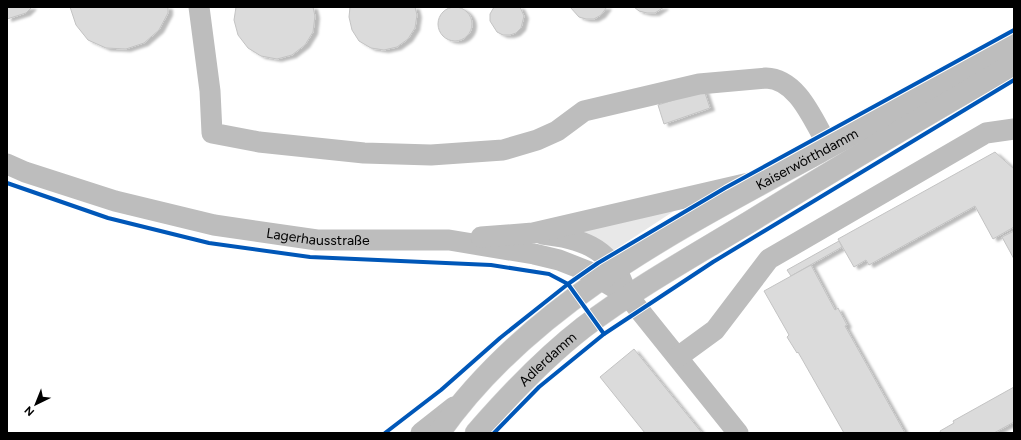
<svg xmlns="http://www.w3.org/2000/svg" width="1021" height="440" font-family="Figtree,sans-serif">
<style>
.green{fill:#e8e8e8}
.building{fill:#dbdbdb;stroke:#c3c3c3;filter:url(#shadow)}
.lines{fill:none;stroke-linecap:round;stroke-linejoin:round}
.major-casing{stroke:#dbdbdb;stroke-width:23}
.minor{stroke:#bdbdbd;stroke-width:21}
.major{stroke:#bdbdbd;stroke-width:22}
.cycleway-casing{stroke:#fff;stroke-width:6}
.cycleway{stroke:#0057b8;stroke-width:4}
.labels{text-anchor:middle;stroke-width:3.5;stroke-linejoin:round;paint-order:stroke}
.street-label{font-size:14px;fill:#000;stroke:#fff}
</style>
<defs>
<filter id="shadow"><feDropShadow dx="4.5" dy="2.5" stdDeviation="1" flood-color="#0004"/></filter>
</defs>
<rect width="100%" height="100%" fill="#fff"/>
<!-- green -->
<path class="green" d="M677,209L613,251L575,230Z"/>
<!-- building -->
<g class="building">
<circle cx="455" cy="24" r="17"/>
<path d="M7,7H32L26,13L7,19Z"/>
<path d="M70,7H168V13L159,30L144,43L126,49L106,48L88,40L76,25Z"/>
<path d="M236,7H313L315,16L313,32L305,45L292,55L277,59L261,56L248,48L238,35L234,20Z"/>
<path d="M350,7H415L417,15L415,28L408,39L397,47L384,50L371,48L359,41L352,30L349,17Z"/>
<path d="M494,7H520L524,16L521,28L516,33L510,35H503L497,32L490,21V14Z"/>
<path d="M570,7H607L601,15L594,19H586L579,17Z"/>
<path d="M634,7H664L655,13H647L639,11Z"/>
<path d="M704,90L710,108L664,124L658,105Z"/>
<path d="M995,152L1014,169V227L993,239L975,206L869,265L866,260L854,267L838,239Z"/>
<path d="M1014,231V259L1002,237Z"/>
<path d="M839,241L842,247L791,276L787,270Z"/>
<path d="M811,265L835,310L838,308L847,325L845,326L905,433H844L798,352L797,353L787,337L789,335L764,291Z"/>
<path d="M634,349L702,433H645L600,377Z"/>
<path d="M1014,387V422L994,433H941L940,431L954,423L953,421Z"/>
</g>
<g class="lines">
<!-- major casing -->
<g class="major-casing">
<g id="major">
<path id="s2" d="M439,433C532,300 688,224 827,148C890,114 952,78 1014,42"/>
<path id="s3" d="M476,433C509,395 544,358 584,327C637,287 695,255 751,221C838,167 926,115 1014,64"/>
</g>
</g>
<!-- minor -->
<g class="minor">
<path d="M199,7L210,91L212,133L259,142L364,153L431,155L503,150L537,140L557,131L584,111L699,84L766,78C799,79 814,123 829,147"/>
<path id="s1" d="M7,164L25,172L115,201L214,225L317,240H449L534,254L559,260L587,271L628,296L738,433"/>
<path d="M542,234C579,238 609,247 623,284"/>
<path d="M481,237L533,233L762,180"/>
<path d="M678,357L715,330L769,259L986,133L1014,129"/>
<path d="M421,433L454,407"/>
</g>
<!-- major -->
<use href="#major" class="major"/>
<!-- cycleway casing -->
<g class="cycleway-casing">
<g id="cycleway">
<path d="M7,183L108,218L209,243L310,257L491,265L549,274L568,284L604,334"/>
<path d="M385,433L441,390L500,338L568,284L598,263L725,188L1014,30"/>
<path d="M494,433L539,387L604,334L713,262L1014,80"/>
</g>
</g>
<!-- cycleway -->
<use href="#cycleway" class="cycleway"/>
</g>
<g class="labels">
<!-- street labels -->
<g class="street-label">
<text dy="5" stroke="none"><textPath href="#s2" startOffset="463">Kaiserwörthdamm</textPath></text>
<text dy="5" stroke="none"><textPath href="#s1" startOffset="321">Lagerhausstraße</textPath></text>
<text dy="5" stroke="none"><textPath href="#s3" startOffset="103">Adlerdamm</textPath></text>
</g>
</g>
<!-- border -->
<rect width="1021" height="440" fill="none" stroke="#000000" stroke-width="16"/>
<!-- north arrow -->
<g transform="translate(36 404) rotate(223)" stroke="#ffffff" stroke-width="3" paint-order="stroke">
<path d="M0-3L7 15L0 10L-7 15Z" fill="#000000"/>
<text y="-6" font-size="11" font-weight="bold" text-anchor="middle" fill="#000000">N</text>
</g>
</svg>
